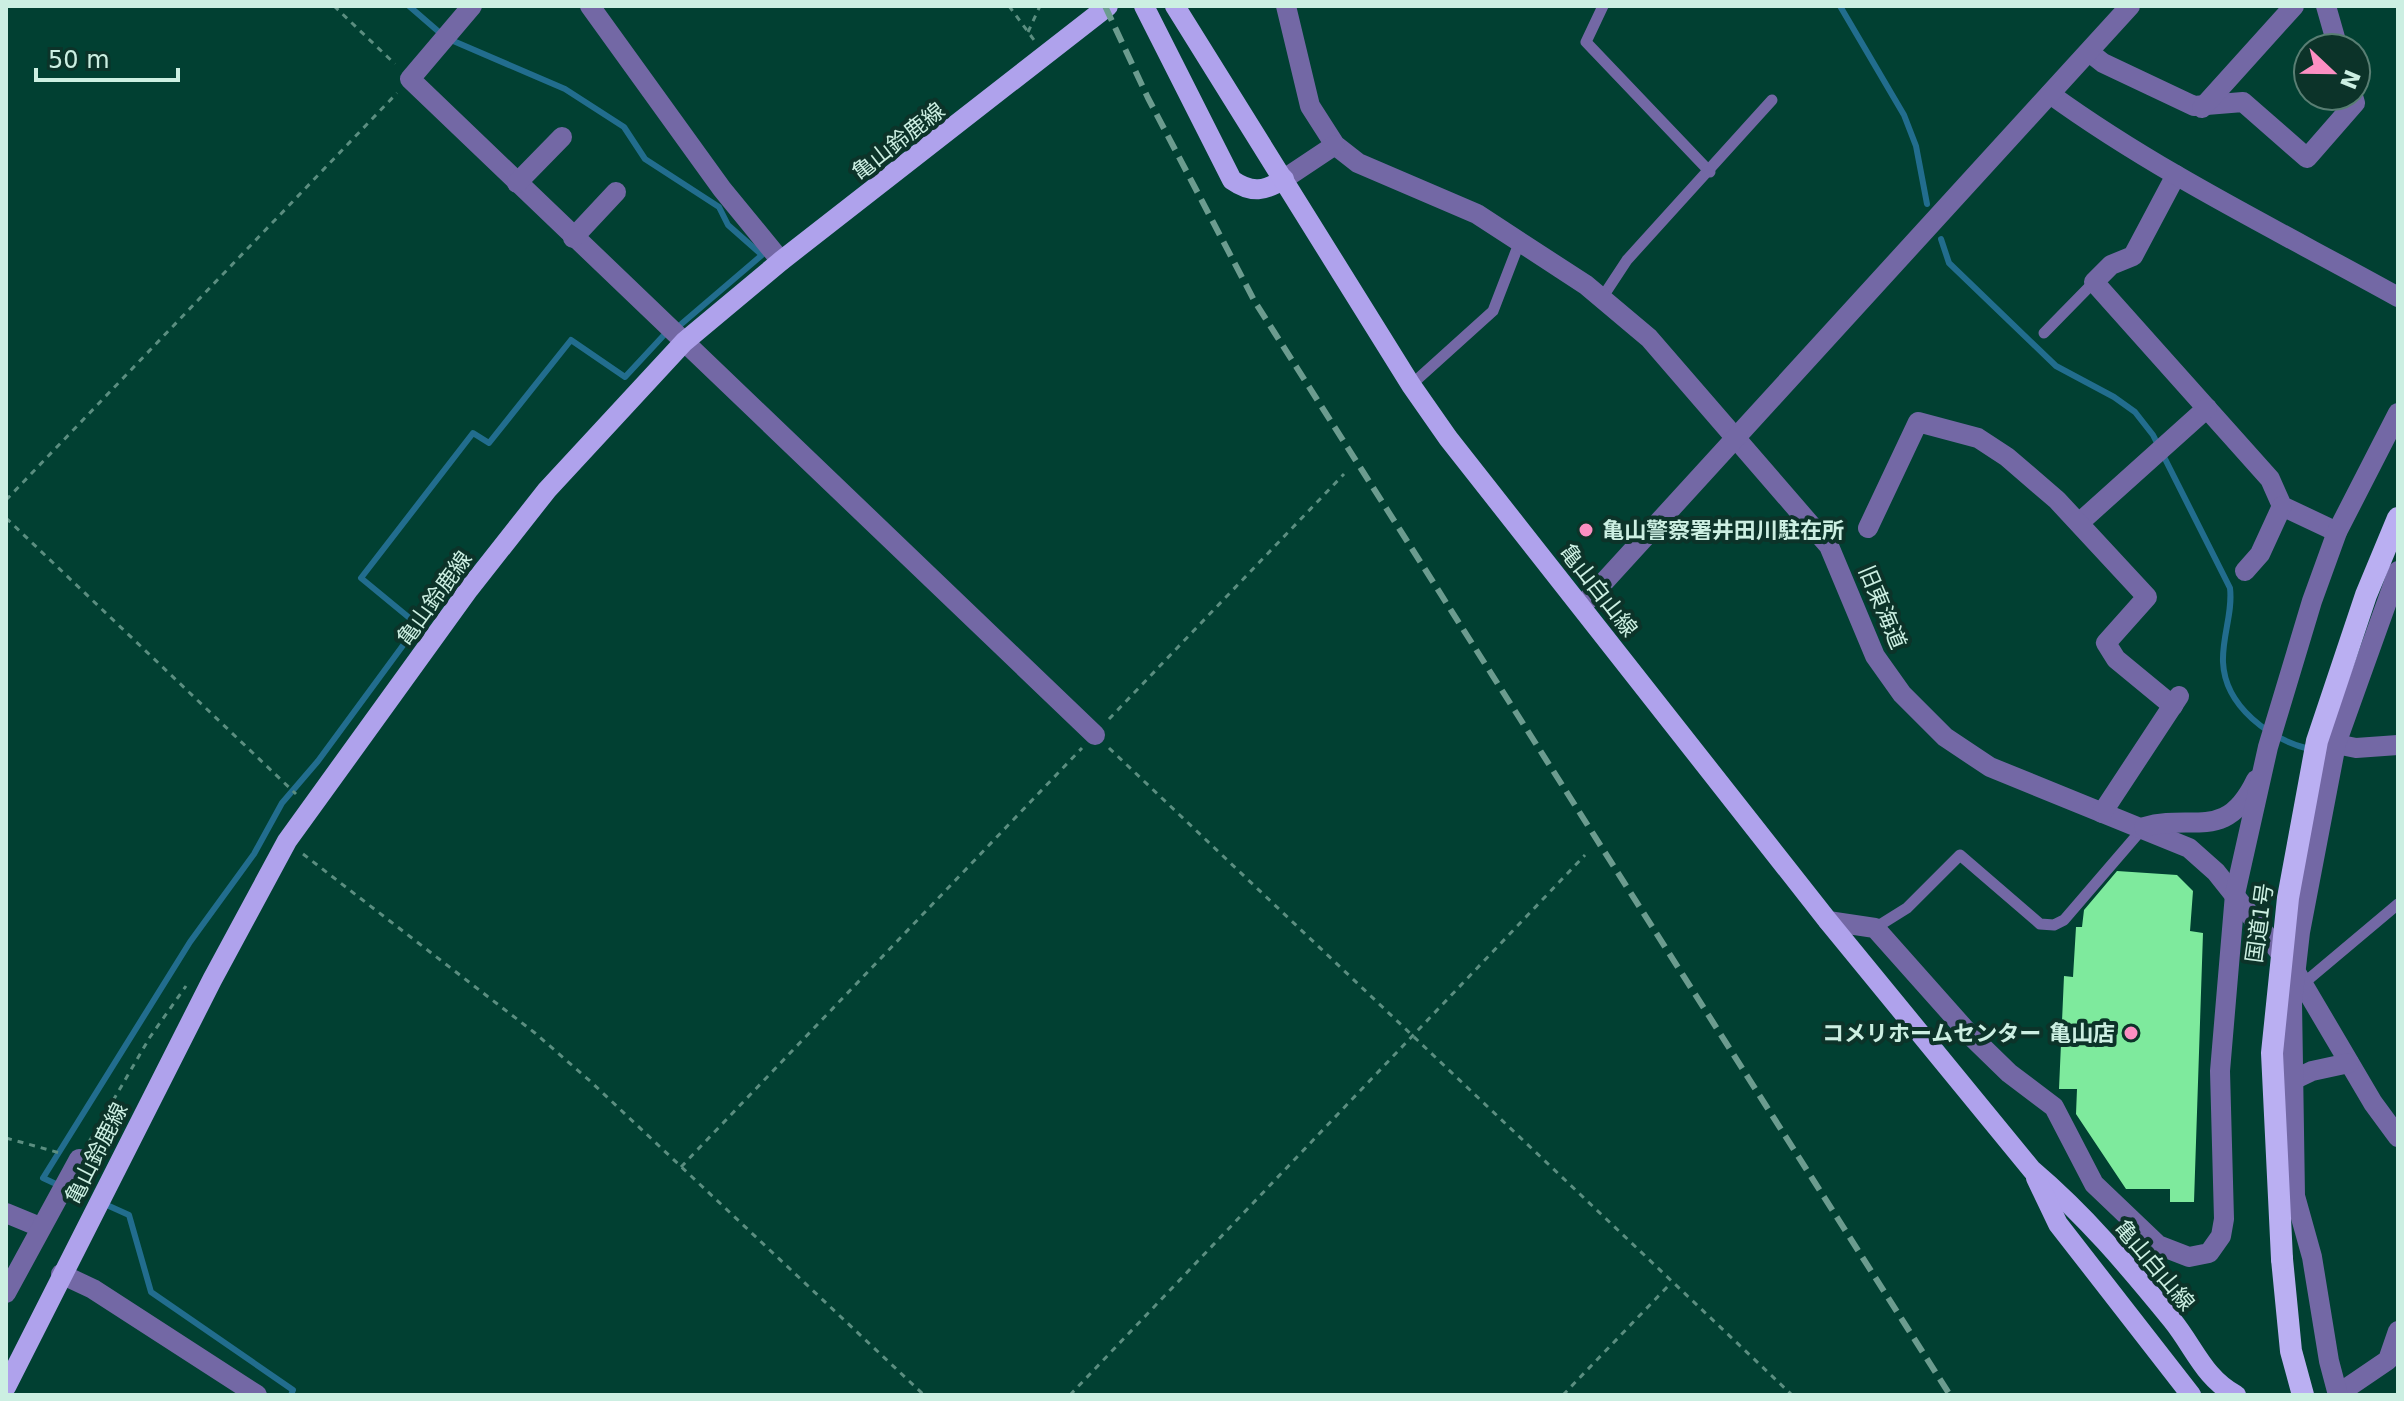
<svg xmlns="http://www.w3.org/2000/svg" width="2404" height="1401" font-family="'DejaVu Sans','Noto Sans JP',sans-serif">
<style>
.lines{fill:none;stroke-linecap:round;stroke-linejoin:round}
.stream{stroke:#226d8e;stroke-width:6}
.building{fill:#7eea9d}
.path{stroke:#5b8e80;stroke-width:3;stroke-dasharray:6 6;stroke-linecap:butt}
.service{stroke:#7368a5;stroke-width:11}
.minor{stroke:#7368a5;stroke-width:20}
.tertiary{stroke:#7368a5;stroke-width:20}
.primary{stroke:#afa2ec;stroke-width:20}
.trunk{stroke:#baaff2;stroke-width:22}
.rail{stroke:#6c9c8f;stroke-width:6;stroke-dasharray:16 8;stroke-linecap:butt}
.trunk-bridge{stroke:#baaff2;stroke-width:22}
.poi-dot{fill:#fc8fc2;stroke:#0c3329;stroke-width:3}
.labels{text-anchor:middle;stroke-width:8;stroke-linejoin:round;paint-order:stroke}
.street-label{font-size:22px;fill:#ccefe2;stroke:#0c3329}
.poi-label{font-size:22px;font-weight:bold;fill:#ccefe2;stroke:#0c3329;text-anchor:start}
</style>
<rect width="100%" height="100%" fill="#014032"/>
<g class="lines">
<!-- stream -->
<g class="stream">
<path d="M409,6L439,32"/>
<path d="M1840,6L1904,115L1916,146L1927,204"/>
<path d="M451,40L565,89L624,127L645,159L719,207L728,225L762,255L679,326"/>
<path d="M1941,239L1949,263L2056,366L2114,397L2135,412L2153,435L2230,588C2233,613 2222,636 2223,662C2225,707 2270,739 2309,749"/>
<path d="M56,1184L43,1178L190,942L254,854L282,803L318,761L418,625L361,578L473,433L489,443L571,340L625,377L664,335"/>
<path d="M109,1206L129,1215L151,1292L293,1390L291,1395"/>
</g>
</g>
<!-- building -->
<path class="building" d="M2117,871L2177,875L2193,891L2190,931L2203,933L2194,1202H2170V1189H2126L2076,1114L2077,1089H2059L2064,976L2073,977L2076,927H2082L2084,910Z"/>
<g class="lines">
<!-- path -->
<g class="path">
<path d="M334,6L395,64"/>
<path d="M1009,6L1034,40"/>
<path d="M1028,32L1040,6"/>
<path d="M6,500L397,93"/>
<path d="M6,518L296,794"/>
<path d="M1109,719L1344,474"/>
<path d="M1109,748L1792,1395"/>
<path d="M303,854L535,1033L590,1081L924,1395"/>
<path d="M6,1138L60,1153"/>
<path d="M89,1142L150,1037L186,986"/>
<path d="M681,1167L1082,748"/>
<path d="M1070,1395L1585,855"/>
<path d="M1563,1395L1671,1283"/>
</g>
<!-- service -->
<g class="service">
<path d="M1603,6L1586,42L1710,172"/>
<path d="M1602,298L1627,260L1772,100"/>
<path d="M2044,333L2094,282"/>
<path d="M1411,385L1493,311L1520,241"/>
<path d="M1875,928L1907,908L1960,855L2040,924L2054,925L2064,920L2144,827"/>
<path d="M2304,983L2398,904"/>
</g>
<!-- minor -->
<g class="minor">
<path d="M472,6L410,79L1095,735"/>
<path d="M590,6L722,189L781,261"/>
<path d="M1286,6L1310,106L1335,145L1358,163L1477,214L1586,285L1649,338L1829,546L1875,656L1902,694L1945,737L1990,767L2189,848L2216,872L2297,974L2373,1103L2398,1137"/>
<path d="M2326,6L2338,48"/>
<path d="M2089,52L2103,63L2194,106L2243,102L2307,158L2355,103L2353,96"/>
<path d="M2202,108L2294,6"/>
<path d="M2176,175L2133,256L2111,265L2094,282L2270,479L2282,506L2337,532"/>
<path d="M517,183L562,137"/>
<path d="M573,238L616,192"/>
<path d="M2079,523L2207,408"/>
<path d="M1868,528L1918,422L1978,438L2007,457L2057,500L2147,597L2106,643L2116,659L2173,706"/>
<path d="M2245,571L2260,554L2282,506"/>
<path d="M2336,744L2356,748L2398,745"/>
<path d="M2102,813L2179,696"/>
<path d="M2144,827C2193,813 2226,843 2256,780"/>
<path d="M1828,921L1875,928L1972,1037L2009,1073L2054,1107L2094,1184L2158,1245L2189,1257L2209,1253L2221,1236L2224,1219L2220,1071L2235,894L2268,747L2312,601L2337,532L2398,413"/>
<path d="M2291,1081L2312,1071L2349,1063"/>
<path d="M6,1213L40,1227"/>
<path d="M61,1274L93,1289L257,1395"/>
<path d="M6,1293L79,1159"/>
<path d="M2338,1394L2388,1360L2398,1331"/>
<path d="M2338,1395L2329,1361L2312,1257L2295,1196L2292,1002L2300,932L2336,744L2398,571"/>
</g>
<!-- tertiary -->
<g class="tertiary">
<path d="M2050,94C2159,173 2281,232 2398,297"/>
<path d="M1284,179L1335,145"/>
<path d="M1582,606L2130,6"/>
</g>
<!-- primary -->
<g class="primary">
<path d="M1144,6L1232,180C1252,194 1265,191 1284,179"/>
<path d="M1175,6L1411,385L1448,438L1828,921L2032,1170C2084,1214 2129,1267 2172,1320C2194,1347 2204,1378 2236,1395"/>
<path d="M2036,1178L2058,1224L2191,1395"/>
<path d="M6,1387L212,980L287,841L469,589L547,490L684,342L781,261L1108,6"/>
</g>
<!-- trunk -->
<path class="trunk" d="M2282,1259L2291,1351L2303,1395"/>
<!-- rail -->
<path class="rail" d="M1105,6L1148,98L1255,302L1950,1395"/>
<!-- trunk-bridge -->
<path class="trunk-bridge" d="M2282,1259L2272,1053L2288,898L2317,741L2366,595L2398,518"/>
</g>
<!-- markers -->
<g class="poi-dot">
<circle cx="1586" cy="530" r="8"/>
<circle cx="2131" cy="1033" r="8"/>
</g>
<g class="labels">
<!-- street labels -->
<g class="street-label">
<text transform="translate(898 141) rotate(-38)" y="8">亀山鈴鹿線</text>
<text transform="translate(1599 590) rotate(52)" y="8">亀山白山線</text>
<text transform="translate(434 598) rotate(-54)" y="8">亀山鈴鹿線</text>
<text transform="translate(1883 607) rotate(67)" y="8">旧東海道</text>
<text transform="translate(2259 923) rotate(-82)" y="8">国道1号</text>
<text transform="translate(96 1153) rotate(-63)" y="8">亀山鈴鹿線</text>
<text transform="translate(2155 1265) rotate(50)" y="8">亀山白山線</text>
</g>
<!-- poi labels -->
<g class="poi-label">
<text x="1602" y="538">亀山警察署井田川駐在所</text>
<text x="2115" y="1041" text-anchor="end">コメリホームセンター 亀山店</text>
</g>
</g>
<!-- border -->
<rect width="2404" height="1401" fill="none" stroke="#ccefe2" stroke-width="16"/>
<!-- north arrow -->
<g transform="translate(2332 72) rotate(112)"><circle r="38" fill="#0c3329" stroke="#597e73" stroke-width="2"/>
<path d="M0-6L14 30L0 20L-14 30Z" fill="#fc8fc2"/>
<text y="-12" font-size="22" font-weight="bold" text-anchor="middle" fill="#ccefe2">N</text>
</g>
<!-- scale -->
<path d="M36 68v12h142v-12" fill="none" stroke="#ccefe2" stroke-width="4"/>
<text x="48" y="68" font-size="24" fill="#ccefe2" stroke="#0c3329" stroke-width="6" paint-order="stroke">50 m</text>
</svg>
